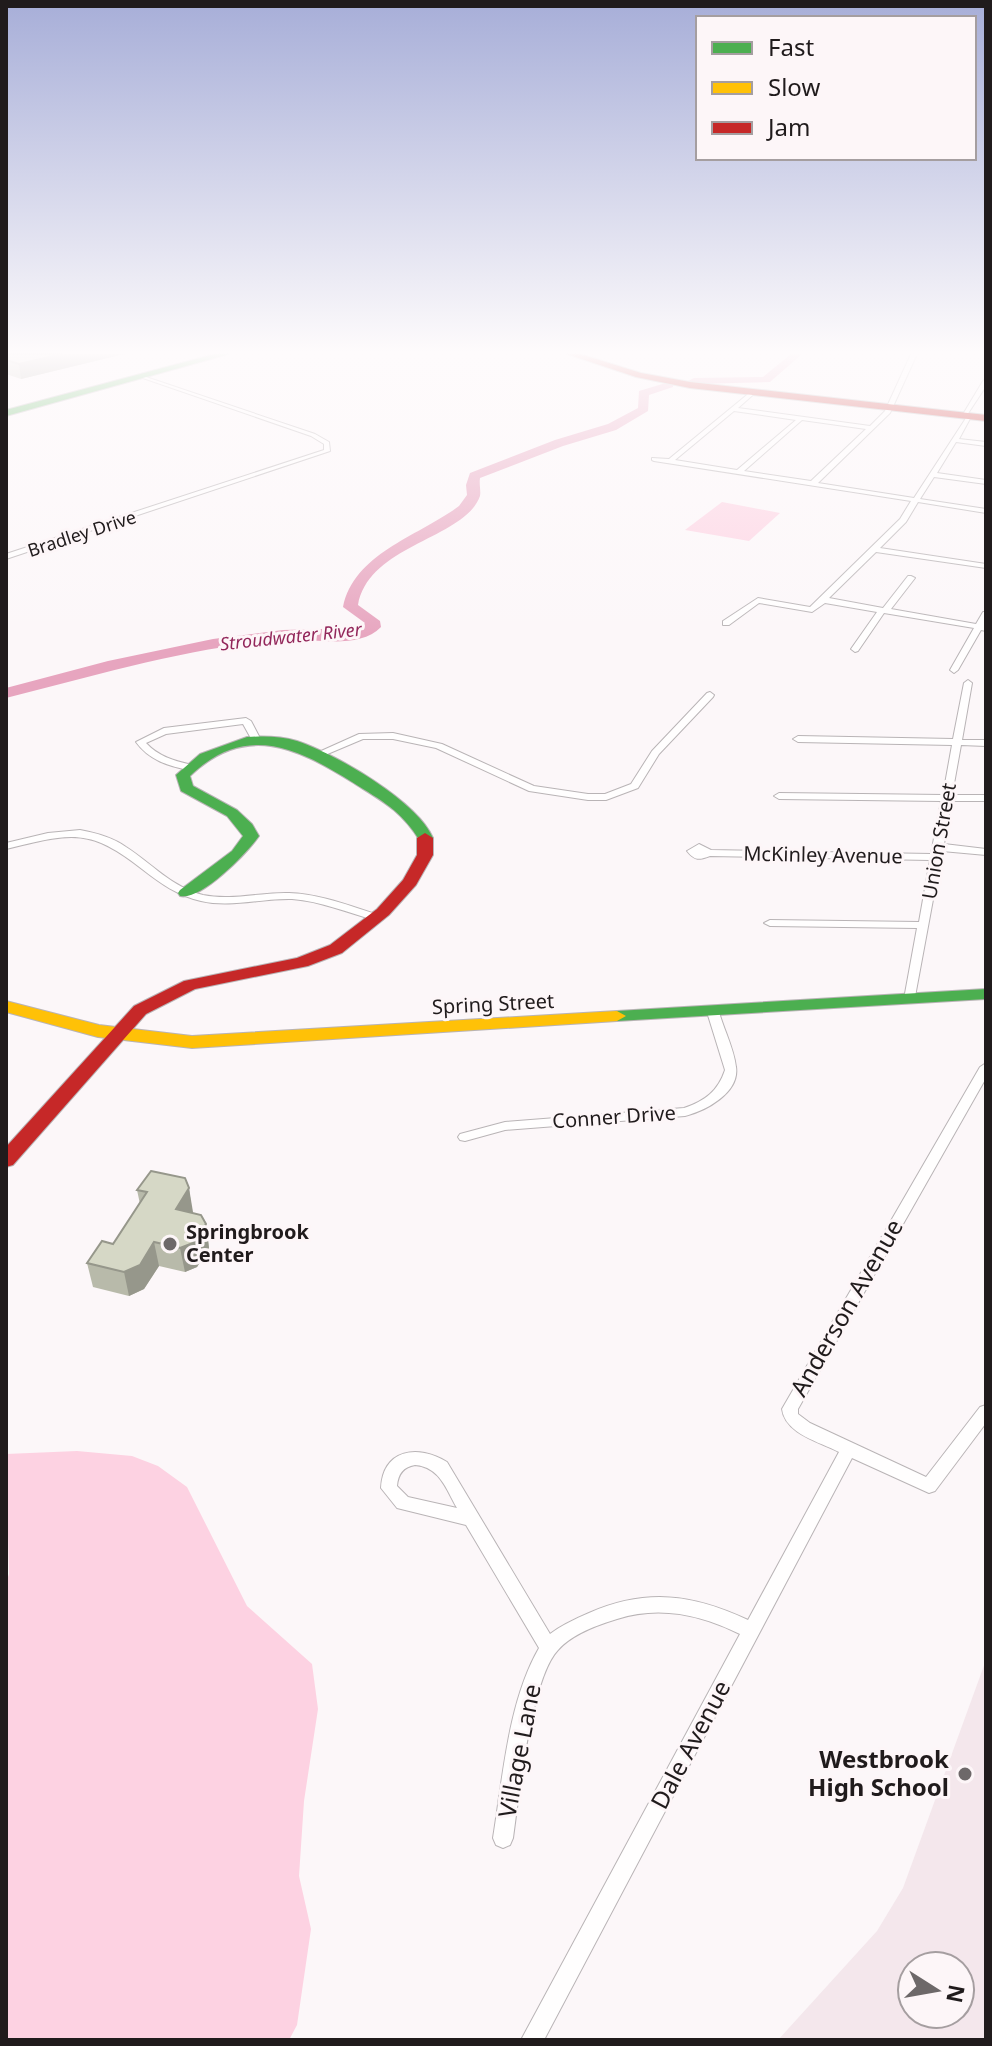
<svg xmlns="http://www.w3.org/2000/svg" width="992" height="2046" font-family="'Noto Sans',sans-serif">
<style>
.built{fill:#f4e7ec;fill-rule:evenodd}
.green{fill:#fdd2e2}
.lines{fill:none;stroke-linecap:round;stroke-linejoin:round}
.river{fill:#e7a5bf;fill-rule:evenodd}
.street-casing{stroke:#b9b4b6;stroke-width:2}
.fast-casing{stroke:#b9b4b6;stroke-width:2}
.slow-casing{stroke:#b9b4b6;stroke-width:2}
.jam-casing{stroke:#b9b4b6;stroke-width:2}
.street{fill:#fffefe;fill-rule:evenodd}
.fast{fill:#4caf50;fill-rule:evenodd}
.slow{fill:#ffc107;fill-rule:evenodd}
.jam{fill:#c62828;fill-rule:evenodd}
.wall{fill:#b8baaa}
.shaded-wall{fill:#96978b}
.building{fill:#d6d8c6;stroke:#96978b;stroke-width:2}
.poi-dot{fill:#6d6869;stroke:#fdf6f8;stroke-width:3}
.labels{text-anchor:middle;stroke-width:6;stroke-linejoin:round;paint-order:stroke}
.far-street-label{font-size:18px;fill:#201b1c;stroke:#fdf6f8}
.far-water-label{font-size:18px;font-style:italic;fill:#92265a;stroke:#fdf6f8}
.street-label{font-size:20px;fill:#201b1c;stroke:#fdf6f8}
.poi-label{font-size:20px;font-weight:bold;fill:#201b1c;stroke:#fdf6f8;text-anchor:start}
.near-street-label{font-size:24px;fill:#201b1c;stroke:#fdf6f8}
.near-poi-label{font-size:24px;font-weight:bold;fill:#201b1c;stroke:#fdf6f8;text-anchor:end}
</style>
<rect width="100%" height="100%" fill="#fcf7f9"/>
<!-- built -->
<path class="built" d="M986,1660V2040H778L877,1931L903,1888ZM912,1966H960V2014H912Z"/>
<!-- green -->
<g class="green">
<path d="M722,502L780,513L749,541L685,530Z"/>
<path d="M77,1451L132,1456L158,1466L187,1487L247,1606L312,1664L318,1709L304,1801L299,1876L311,1929L297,2025L289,2040H6V1583L9,1574L6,1454Z"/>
</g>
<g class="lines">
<!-- river -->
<g class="river">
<path d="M791,354H802L770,382L694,384L688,381L694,378L763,377Z"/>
<path d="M669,382L673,383V387L649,395L648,411L616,430L563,446L480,478C479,484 481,491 480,496C465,539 369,544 358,605L380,621L381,627C358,651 310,637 280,640C186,648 97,675 6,698V688L108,661L213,639L283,630L360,628L365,623L343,607C354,553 419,536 459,506L467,495L466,485L470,473L555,440L608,424L638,408L639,391Z"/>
</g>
<!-- street casing -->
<g class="street-casing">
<g id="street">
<path d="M911,354H917L890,413L818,483L914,498L968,415H972L959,439L986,442V446L956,442L937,473L986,480V484L934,477L920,499L986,509V513L918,502L906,522L880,548L986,564V568L876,552L829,598L883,608L908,576H911L915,578L891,609L976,624L983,612H986V621L984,625H986V631L981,630L958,670L954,673L950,670L974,628L884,613L858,651L855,652L851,649L877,612L825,603L812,612L759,603L729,625H723V621L758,598L810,607L900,519L911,501L654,461L652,460V458L669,459L753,390L755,393L738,408L870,426L885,411ZM734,411L796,420L737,470L675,460ZM802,420L866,429L811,481L744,471Z"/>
<path d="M140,375L315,434L329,442L330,451L6,559V554L324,450V444L311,436L140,377Z"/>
<path d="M986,379V386L967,415L962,416L983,381Z"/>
<path d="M968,680L972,683L962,740H986V746L961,745L952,795H986V801H951L944,844L986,849V855L942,851L914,1002L910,1003L904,999L917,928L770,926L764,923L770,920L919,922L930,860L710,856C699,860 695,861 687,851L699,844L711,850L931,854L941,801L779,799L774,796L779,793L943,795L952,745L798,742L793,739L798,736L953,739L964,683Z"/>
<path d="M710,692L714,695L713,697L659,754L638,788L606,800H588L529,791L436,748L393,739H363L318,758L315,759L310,756L359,734L393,733L442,744L534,786L588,794H605L631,784L652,751L707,693Z"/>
<path d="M246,718L251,721L261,740L259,742H253L243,724L166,734L146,743C159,757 175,761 192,765L194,767L189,770C168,766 149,760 136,742L164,728Z"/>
<path d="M80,830C96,833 112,837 126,847C151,863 173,888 203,895C232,901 261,892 289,893C320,894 350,906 379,915L381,917L375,920C348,913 321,901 292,899C262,898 231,908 201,901C178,896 160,883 142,869C88,826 69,834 6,849V843L48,833Z"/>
<path d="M713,1008L719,1012C724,1030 734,1049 736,1067C740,1093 705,1111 685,1116L505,1130L465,1141L460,1140L458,1137L460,1134L505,1122L684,1108C705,1101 718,1091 725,1070L707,1012Z"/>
<path d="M986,1063V1078L798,1409V1414L810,1423L926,1477L980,1407L986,1405V1423L935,1491L929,1493L852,1458L544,2040H521L740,1634C701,1615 660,1605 617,1619C597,1625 572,1634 558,1650C531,1678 519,1796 513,1838L510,1845L503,1848L496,1845L493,1838C503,1777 508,1702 539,1648L466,1525L397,1508L381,1488C383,1449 418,1444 447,1462L550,1634C562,1625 575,1619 589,1613C646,1588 693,1594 748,1620L839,1452C820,1442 785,1434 782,1409L980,1067ZM415,1465C440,1467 446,1489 457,1508L408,1497L397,1486C398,1474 403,1467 415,1465Z"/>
</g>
</g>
<!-- fast casing -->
<g class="fast-casing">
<g id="fast">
<path d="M215,354H229L6,416V410Z"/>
<path d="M247,737C265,736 280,736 297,741C336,754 417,801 433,838L430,841H420C401,810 382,801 352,782C296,747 245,723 190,776L193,786L237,810L252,824L259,836C247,853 201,901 180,896L178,893L180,890L232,851L243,836L227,816L181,791L176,775L200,754Z"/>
<path d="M986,989V999L617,1021L608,1016L617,1011Z"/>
</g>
</g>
<!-- slow casing -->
<g class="slow-casing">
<path id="slow" d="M6,1001L99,1025L192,1036L617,1011L626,1016L617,1021L192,1048L98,1037L6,1012Z"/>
</g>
<!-- jam casing -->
<g class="jam-casing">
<g id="jam">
<path d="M567,354H580L641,373L690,382L986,415V421L690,388L636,377Z"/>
<path d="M425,833L433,838V855L416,885L389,915L342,953L308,966L195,989L146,1014L13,1165L6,1167V1147L134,1006L184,981L297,958L330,945L377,909L403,880L417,855V838Z"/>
</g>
</g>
<!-- street -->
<use href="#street" class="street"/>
<!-- fast -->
<use href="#fast" class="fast"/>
<!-- slow -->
<use href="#slow" class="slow"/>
<!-- jam -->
<use href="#jam" class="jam"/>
</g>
<!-- wall -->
<g class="wall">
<path d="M6,354H124L21,379L6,374Z"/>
<path d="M189,1188L192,1213L206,1224L209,1248L197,1267L185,1272L159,1266L144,1289L129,1296L93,1287L87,1263L113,1244L140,1204L137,1190Z"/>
</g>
<!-- shaded-wall -->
<g class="shaded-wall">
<path d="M62,354H124L21,379L19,364Z"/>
<path d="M189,1188L193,1212L180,1233L176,1209Z"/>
<path d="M206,1224L209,1248L197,1267L185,1272L180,1248Z"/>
<path d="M154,1242L159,1266L144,1289L129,1296L124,1272Z"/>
</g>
<!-- building -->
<g class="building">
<path d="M6,354H62L19,364L6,360Z"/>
<path d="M151,1171L185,1178L189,1188L176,1209L201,1215L206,1224L193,1243L180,1248L154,1242L140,1265L124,1272L87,1263L102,1241L113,1244L147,1192L137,1190Z"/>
</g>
<!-- sky -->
<linearGradient id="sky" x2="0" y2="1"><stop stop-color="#a7aed8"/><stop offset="0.55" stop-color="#fefbfc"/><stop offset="1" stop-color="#fefbfc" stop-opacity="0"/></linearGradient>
<rect width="992" height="640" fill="url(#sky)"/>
<!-- markers -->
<g class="poi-dot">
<circle cx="170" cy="1244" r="8"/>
<circle cx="965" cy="1774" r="8"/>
</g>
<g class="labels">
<!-- far-street labels -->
<g class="far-street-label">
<text transform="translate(82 534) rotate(-18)" y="6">Bradley Drive</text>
</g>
<!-- far-water labels -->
<g class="far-water-label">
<text transform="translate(291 637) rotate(-6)" y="6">Stroudwater River</text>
</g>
<!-- street labels -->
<g class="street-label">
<text transform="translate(939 841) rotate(-80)" y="7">Union Street</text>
<text transform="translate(823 855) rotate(1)" y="7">McKinley Avenue</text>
<text transform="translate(493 1004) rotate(-3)" y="7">Spring Street</text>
<text transform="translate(614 1117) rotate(-4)" y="7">Conner Drive</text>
</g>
<!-- poi labels -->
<g class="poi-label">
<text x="186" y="1239">Springbrook<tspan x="186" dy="23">Center</tspan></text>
</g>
<!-- near-street labels -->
<g class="near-street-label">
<text transform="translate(847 1308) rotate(-60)" y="8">Anderson Avenue</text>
<text transform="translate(691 1745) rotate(-62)" y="8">Dale Avenue</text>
<text transform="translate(520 1751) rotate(-79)" y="8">Village Lane</text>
</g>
<!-- near-poi labels -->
<g class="near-poi-label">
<text x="949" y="1768">Westbrook<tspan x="949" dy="28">High School</tspan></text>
</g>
</g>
<!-- border -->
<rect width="992" height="2046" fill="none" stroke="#201b1c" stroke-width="16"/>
<!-- legend -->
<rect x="696" y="16" width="280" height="144" fill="#fdf6f8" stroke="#a59ea0" stroke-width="2"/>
<rect x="712" y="42" width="40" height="12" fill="#4caf50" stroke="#a59ea0" stroke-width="2"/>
<text x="768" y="56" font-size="24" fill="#201b1c">Fast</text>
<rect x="712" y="82" width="40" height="12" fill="#ffc107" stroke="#a59ea0" stroke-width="2"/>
<text x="768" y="96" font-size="24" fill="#201b1c">Slow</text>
<rect x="712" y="122" width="40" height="12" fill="#c62828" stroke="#a59ea0" stroke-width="2"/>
<text x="768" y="136" font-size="24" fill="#201b1c">Jam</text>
<!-- north arrow -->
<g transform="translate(936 1990) rotate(101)"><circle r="38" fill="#fdf6f8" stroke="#a59ea0" stroke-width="2"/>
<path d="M0-6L14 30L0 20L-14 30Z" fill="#6d6869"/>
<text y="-12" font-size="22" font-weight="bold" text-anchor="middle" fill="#201b1c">N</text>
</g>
</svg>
